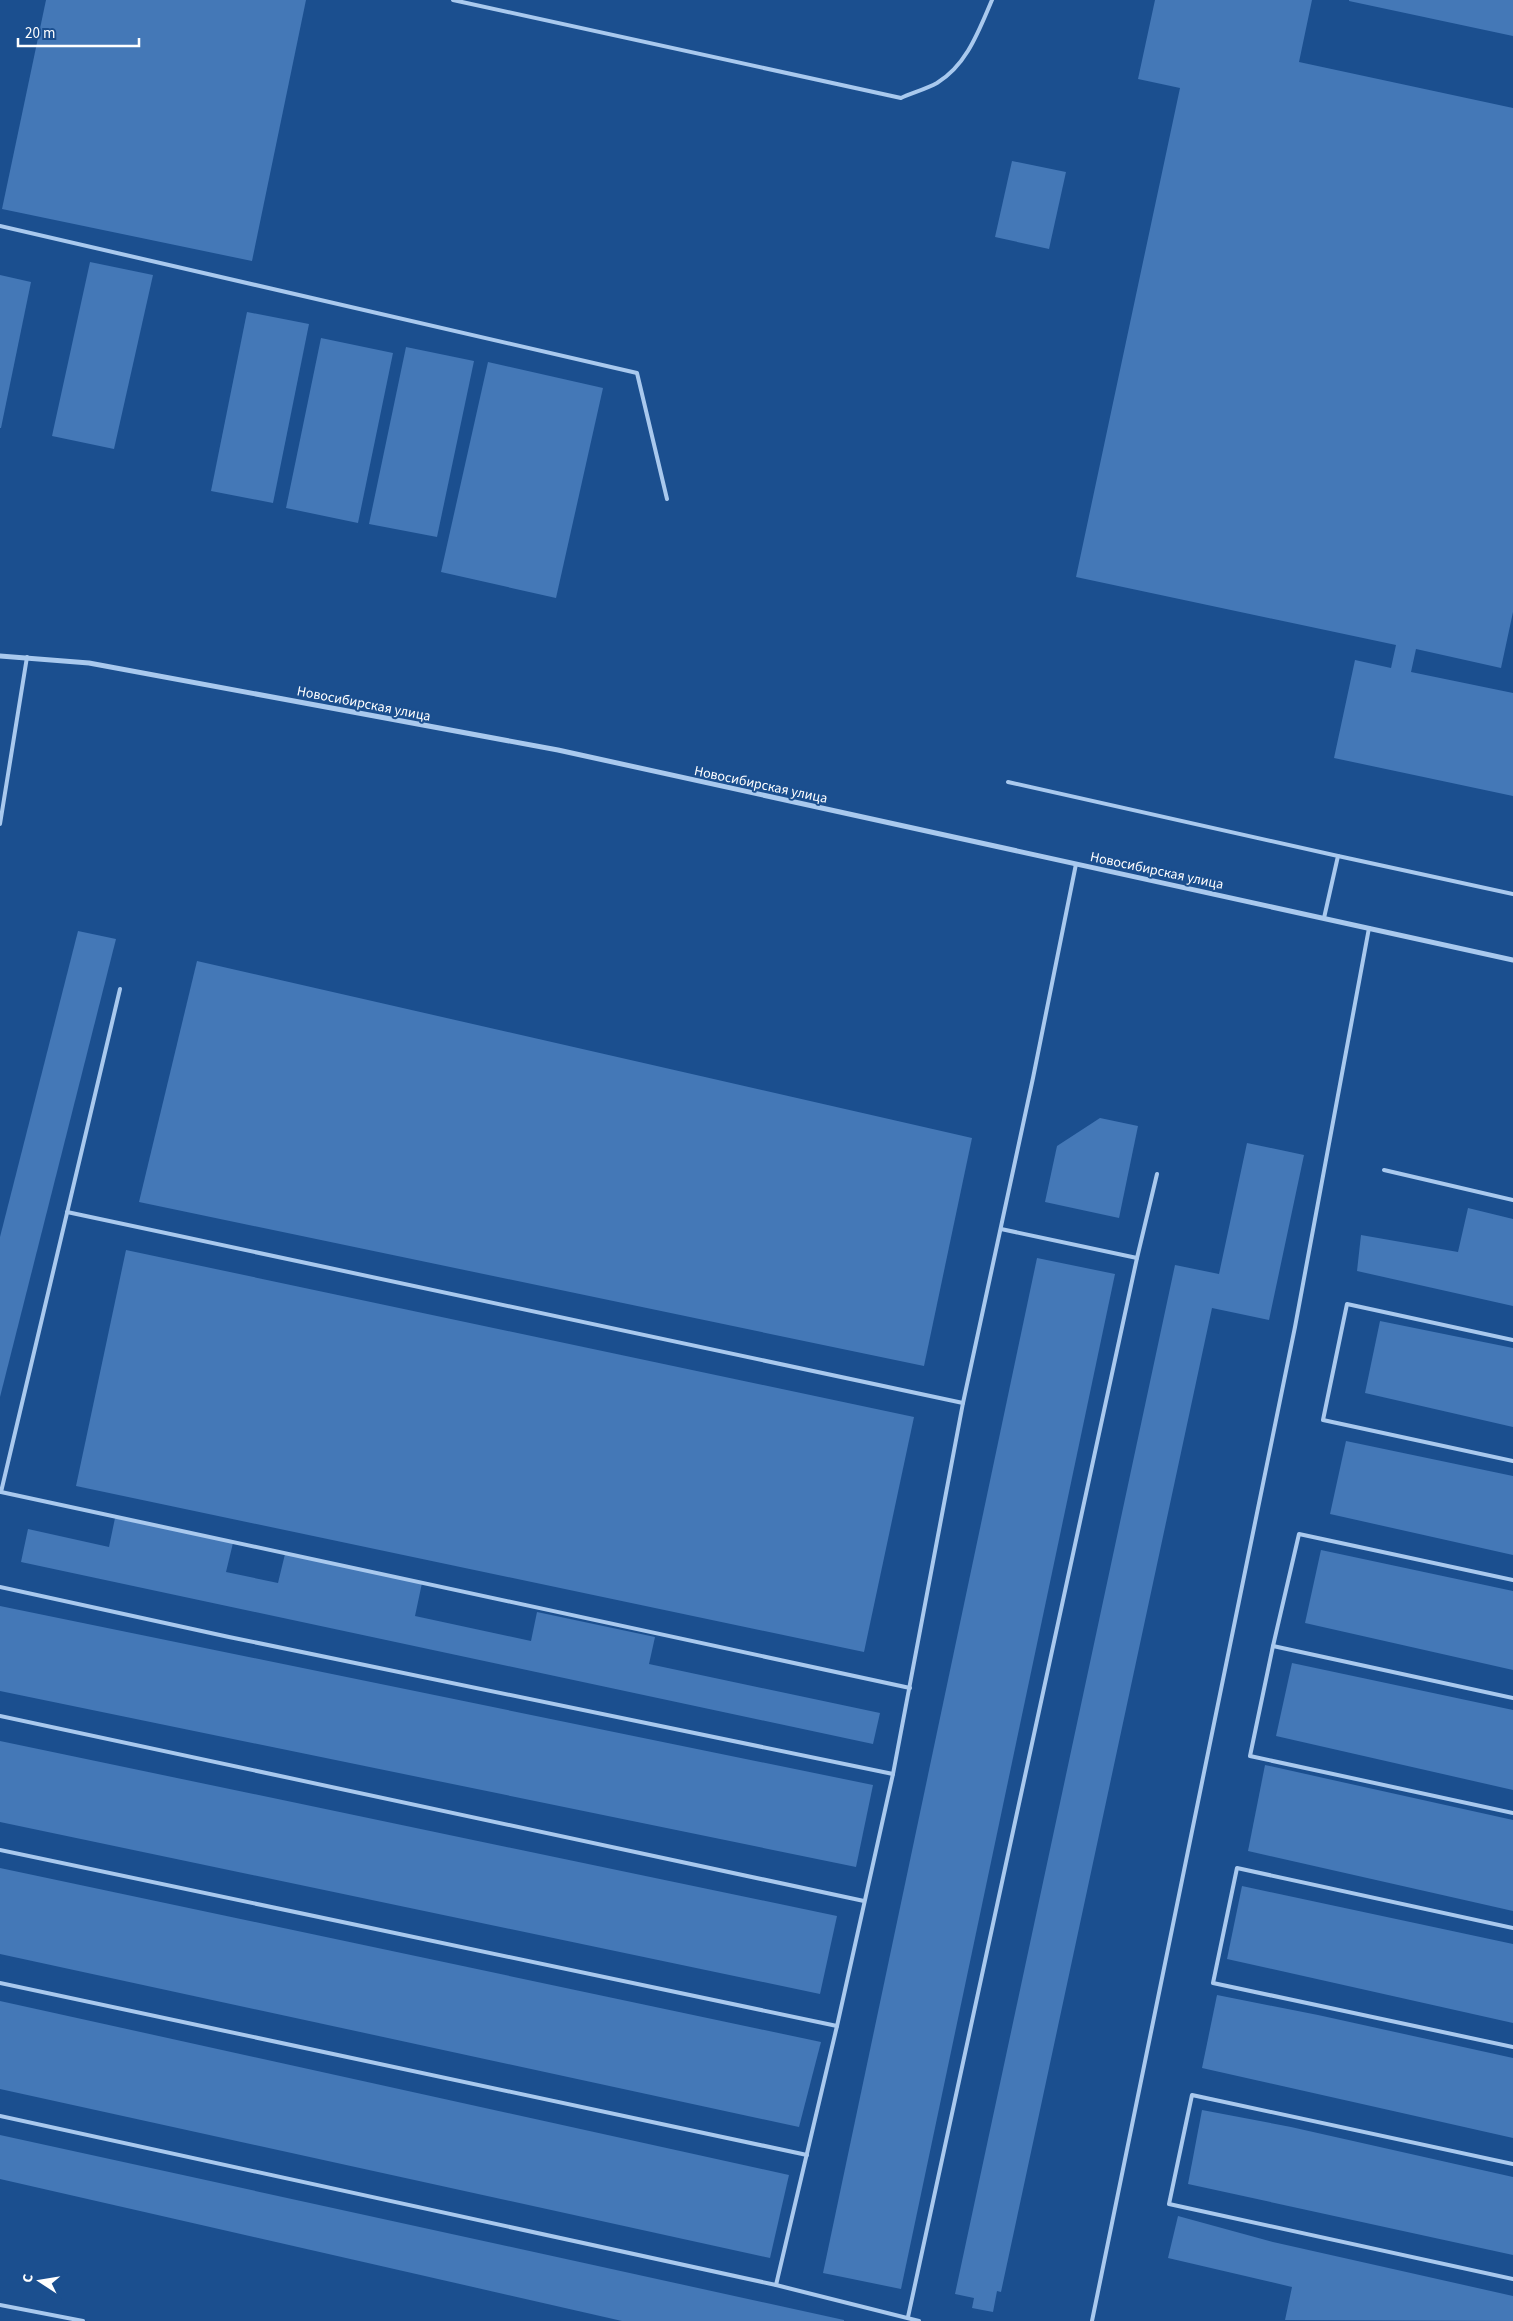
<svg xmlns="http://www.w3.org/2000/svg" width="1513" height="2321" font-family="'Source Sans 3',sans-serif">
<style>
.building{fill:#4478b7}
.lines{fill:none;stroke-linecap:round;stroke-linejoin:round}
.lane{stroke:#a9c9ee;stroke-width:4}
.street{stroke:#a9c9ee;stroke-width:5}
.labels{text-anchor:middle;stroke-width:4;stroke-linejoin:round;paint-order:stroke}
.street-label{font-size:14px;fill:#fff;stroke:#1b4f8f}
</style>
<rect width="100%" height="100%" fill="#1b4f8f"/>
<!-- building -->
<g class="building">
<path d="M46,0H306L252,261L2,209Z"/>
<path d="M1155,0H1312L1299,62L1513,108V612L1501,668L1416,649L1411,672L1513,693V796L1334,758L1355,660L1391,668L1396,645L1076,577L1180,88L1138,79Z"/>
<path d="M1349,0H1513V36L1349,1Z"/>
<path d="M1012,161L1066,172L1049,249L995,237Z"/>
<path d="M90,262L153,275L114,449L52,436Z"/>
<path d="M0,275L31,282L1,428H0Z"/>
<path d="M247,312L309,324L273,503L211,491Z"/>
<path d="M321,338L393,353L358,523L286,508Z"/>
<path d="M406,347L474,361L437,537L369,524Z"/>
<path d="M488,362L603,388L556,598L441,572Z"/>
<path d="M78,931L116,939L0,1397V1237Z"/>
<path d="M197,961L972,1138L924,1366L139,1202Z"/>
<path d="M1100,1118L1138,1126L1119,1218L1045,1202L1057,1146Z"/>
<path d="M1247,1143L1304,1155L1269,1320L1212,1308L1001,2292L997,2291L993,2312L972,2308L974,2298L955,2294L1175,1265L1219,1274Z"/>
<path d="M1468,1208L1513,1219V1306L1357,1271L1361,1235L1458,1252Z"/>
<path d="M126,1250L914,1417L864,1652L76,1486Z"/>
<path d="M1037,1258L1115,1274L901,2289L823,2273Z"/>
<path d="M1380,1321L1513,1348V1427L1365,1393Z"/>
<path d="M1346,1441L1513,1476V1555L1330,1514Z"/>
<path d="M115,1518L233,1543L226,1572L278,1583L285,1554L422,1583L415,1616L531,1641L537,1612L655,1637L649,1664L880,1713L873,1744L21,1562L28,1529L109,1547Z"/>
<path d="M1321,1550L1513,1591V1670L1305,1623Z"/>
<path d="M0,1606L873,1785L856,1867L0,1691Z"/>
<path d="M1292,1663L1513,1710V1790L1276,1736Z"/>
<path d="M0,1741L837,1916L820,1994L0,1822Z"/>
<path d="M1265,1765L1513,1820V1911L1248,1851Z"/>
<path d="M0,1868L821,2042L799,2127L0,1954Z"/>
<path d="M1242,1886L1513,1944V2023L1227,1959Z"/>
<path d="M1217,1995L1318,2015L1513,2058V2138L1202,2068Z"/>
<path d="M0,2001L789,2175L770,2258L0,2089Z"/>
<path d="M1202,2110L1291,2127L1513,2177V2255L1188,2184Z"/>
<path d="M0,2135L844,2320V2321H622L0,2179Z"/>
<path d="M1178,2216L1273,2242L1513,2296V2321L1285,2320L1292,2287L1168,2258Z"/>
</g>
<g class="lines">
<!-- lane -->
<g class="lane">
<path d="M453,0L901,98C912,93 926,89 937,83C967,65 979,30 992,0"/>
<path d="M0,226L637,373L667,499"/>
<path d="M1008,782L1338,856L1324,918"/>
<path d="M0,824L27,657"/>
<path d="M1338,856L1513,894"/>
<path d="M1384,1170L1513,1200"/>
<path d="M67,1212L963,1403"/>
<path d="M1001,1229L1137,1258"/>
<path d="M1513,1340L1347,1304L1323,1420L1513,1461"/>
<path d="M1,1492L910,1688"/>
<path d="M1,1492L120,989"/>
<path d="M1513,1580L1299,1534L1273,1646L1250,1756L1513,1813"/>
<path d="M0,1587L229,1637L893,1774"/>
<path d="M1273,1646L1513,1698"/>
<path d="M0,1716L864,1901"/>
<path d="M0,1850L837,2026"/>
<path d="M1513,1928L1237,1868L1213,1983L1513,2047"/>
<path d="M0,1983L807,2155"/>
<path d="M0,2116L776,2285"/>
<path d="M1513,2164L1192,2095L1169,2204L1513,2279"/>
<path d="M0,2305L83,2321"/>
<path d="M908,2317L1137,1258L1157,1174"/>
<path d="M919,2321L776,2285L837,2026L893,1774L963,1403L1033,1078L1076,864"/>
<path d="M1092,2321L1295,1327L1369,928"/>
</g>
<!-- street -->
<path class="street" d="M0,656L89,663L558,750L1513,960"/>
</g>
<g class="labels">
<!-- street labels -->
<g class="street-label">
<text transform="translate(364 703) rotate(11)" y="5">Новосибирская улица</text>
<text transform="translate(761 784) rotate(12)" y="5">Новосибирская улица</text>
<text transform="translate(1157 870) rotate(12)" y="5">Новосибирская улица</text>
</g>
</g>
<!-- north arrow -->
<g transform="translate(40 2281) rotate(282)" stroke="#1b4f8f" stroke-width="4" paint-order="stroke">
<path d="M0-4L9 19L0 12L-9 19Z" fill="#ffffff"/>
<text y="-8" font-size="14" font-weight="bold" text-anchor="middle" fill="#ffffff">С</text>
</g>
<!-- scale -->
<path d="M18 38v8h121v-8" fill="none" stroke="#ffffff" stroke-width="2.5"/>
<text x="25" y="38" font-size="15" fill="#ffffff" stroke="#1b4f8f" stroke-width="4" paint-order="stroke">20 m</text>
</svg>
